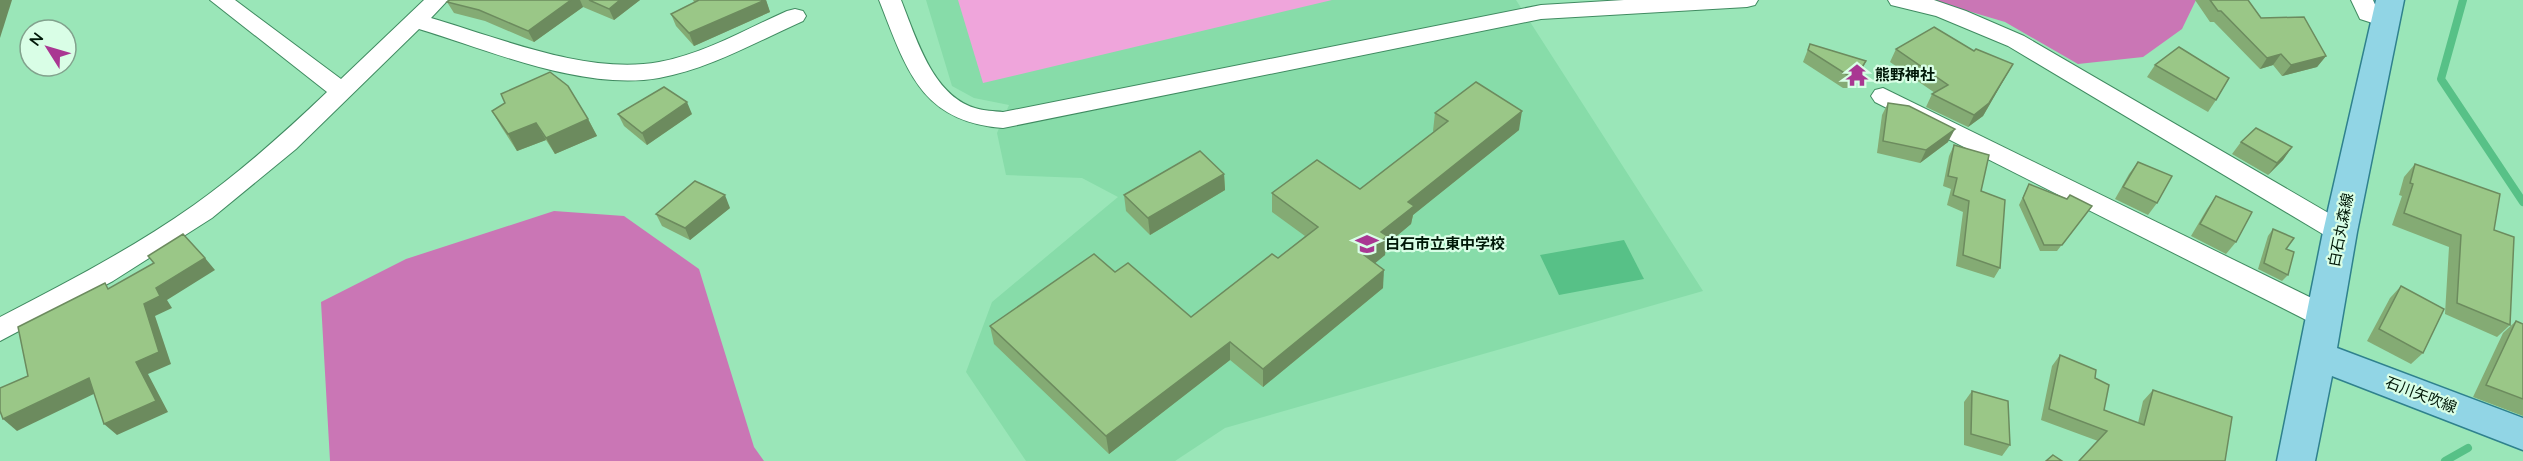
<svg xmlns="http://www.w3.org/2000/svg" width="2523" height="461" font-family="Quicksand,'Noto Sans JP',sans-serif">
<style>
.built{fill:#87dca9}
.green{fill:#efa5db}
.forest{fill:#ca76b5}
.water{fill:#57c187}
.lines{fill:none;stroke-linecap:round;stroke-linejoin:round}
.stream{stroke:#57c187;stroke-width:8}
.minor-casing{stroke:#408b61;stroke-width:2}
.major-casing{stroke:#2f818d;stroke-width:3}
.minor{fill:#fff;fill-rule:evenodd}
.major{fill:#91d5e5;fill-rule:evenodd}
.wall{fill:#84ab74}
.shaded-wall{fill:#6c8b5e}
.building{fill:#9ac787;stroke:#6c8b5e;stroke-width:1.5}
.labels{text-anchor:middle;stroke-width:4.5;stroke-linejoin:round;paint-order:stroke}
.poi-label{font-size:15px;font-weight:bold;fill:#001808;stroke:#d9fee6;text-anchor:start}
.street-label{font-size:15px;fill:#001808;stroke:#d9fee6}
</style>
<rect width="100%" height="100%" fill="#9ae6b8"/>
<!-- built -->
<path class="built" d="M926,0H1516L1703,291L1225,428L1175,461H1026L966,372L992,302L1118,197L1082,178L1006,175L997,133L1009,105L974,98L952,86Z"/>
<!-- green -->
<path class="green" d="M958,0H1332L983,83Z"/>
<!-- forest -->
<g class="forest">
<path d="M1931,0H2196L2182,29L2143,57L2078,64L2005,22Z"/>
<path d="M554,211L624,216L699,269L754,447L764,461H330L321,302L406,259Z"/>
</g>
<!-- water -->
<path class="water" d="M1624,240L1644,279L1559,295L1540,255Z"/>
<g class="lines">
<!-- stream -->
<g class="stream">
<path d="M2463,0L2441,79L2523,202"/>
<path d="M2445,461L2468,448"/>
</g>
<!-- minor casing -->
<g class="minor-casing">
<g id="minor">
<path d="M210,0H235L341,79L424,0H448L431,18C500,38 587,75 659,62C704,54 746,29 787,11L795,9L803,11L806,16L803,21C756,42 709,69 659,78C583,91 491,51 419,29L296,149L212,218L113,281L0,341V317C66,283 133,248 194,205C242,171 285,132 327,92Z"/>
<path d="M879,0H901C916,37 932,95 975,108C984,111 994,111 1003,112L1541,5L1624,0H1758L1755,5L1747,7L1541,19L1003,128C920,122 906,68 879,0Z"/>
<path d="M1888,0H1934L1966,11L2024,36L2349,225L2353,232L2349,239L2340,242L2331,239L2008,46L1936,16L1891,5Z"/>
<path d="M2351,0H2373L2377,9L2393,15L2396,20L2393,25L2385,27L2360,19Z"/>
<path d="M1883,88L2334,309L2338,317L2334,325L2325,328L2316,325L1875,102L1871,96L1875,90Z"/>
</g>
</g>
<!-- major casing -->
<g class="major-casing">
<path id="major" d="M2376,0H2404L2357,232L2337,348L2523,418V450L2332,376L2315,461H2277L2323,232Z"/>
</g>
<!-- minor -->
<use href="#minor" class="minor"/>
<!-- major -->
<use href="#major" class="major"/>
</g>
<!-- wall -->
<g class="wall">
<path d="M450,0H640L614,20L583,7L534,42L485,21L454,13L447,2Z"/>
<path d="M693,0H766L770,12L694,46L676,26L671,14L694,2Z"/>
<path d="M2195,0H2248L2261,18L2326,56L2317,67L2282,76L2273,65L2260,69L2214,22H2210Z"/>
<path d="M1810,44L1866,61L1860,73L1851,88H1843L1803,62Z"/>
<path d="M1896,49L2006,76L1983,116L1968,127L1926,107L1932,94L1935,93L1890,62Z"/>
<path d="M2155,65L2216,100L2208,112L2147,77Z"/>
<path d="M1888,103L1948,142L1920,163L1877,153L1882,115Z"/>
<path d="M492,111L588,119L597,136L555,154L546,140L517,151L502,128Z"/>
<path d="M1435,113L1519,130L1413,215L1411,224L1386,245L1385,255L1375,263L1383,288L1263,387L1230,360L1109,454L994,344L990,326L1115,272L1191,317L1278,258L1305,236L1272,212V193L1360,189L1434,132L1433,131Z"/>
<path d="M618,114H692L647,145L624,126Z"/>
<path d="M2241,142L2292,147L2283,160L2268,175L2232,154Z"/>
<path d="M1954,145L1981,191L2000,268L1994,278L1956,266L1963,212L1947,205L1951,189L1943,186L1949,156Z"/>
<path d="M2138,162L2157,203L2148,215L2115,199L2129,174Z"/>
<path d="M2415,164L2494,230L2510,325L2497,337L2445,314L2449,247L2392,225L2402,196L2399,195L2404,177Z"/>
<path d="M1224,174L1225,190L1150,235L1126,211L1124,195Z"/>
<path d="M2029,184L2067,199L2092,206L2057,251H2040L2019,205Z"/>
<path d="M2216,196L2236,242L2226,254L2191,236L2207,209Z"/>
<path d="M730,208L690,240L662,226L656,214Z"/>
<path d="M2273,229L2286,249L2288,275L2282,281L2258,269L2268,236Z"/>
<path d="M2401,286L2423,353L2411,364L2367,341L2390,298Z"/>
<path d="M2516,321L2523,324V416L2473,397L2503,333Z"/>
<path d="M2060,355L2095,378L2104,410L2138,423L2143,401L2153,390L2225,461L2098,441L2041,420L2052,366Z"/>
<path d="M1972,391L2010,445L2002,456L1964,445V402Z"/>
</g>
<!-- shaded-wall -->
<g class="shaded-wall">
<path d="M0,0H12L0,38Z"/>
<path d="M571,0H580L583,7L534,42L528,31Z"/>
<path d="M620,0H640L614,20L609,9Z"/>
<path d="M766,0L770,12L694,46L689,33Z"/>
<path d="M2281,54L2273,65L2260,69L2267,58Z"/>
<path d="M2326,56L2317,67L2282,76L2291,65Z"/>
<path d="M1866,61L1860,73L1851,88L1856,76Z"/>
<path d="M2013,64L1983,116L1968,127L1974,115Z"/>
<path d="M687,102L692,114L647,145L642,133Z"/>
<path d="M1522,111L1519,130L1413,215L1411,224L1386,245L1385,255L1363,273L1364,255L1381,232L1408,202Z"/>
<path d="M588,119L597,136L555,154L546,138Z"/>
<path d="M536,123L546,140L517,151L508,134Z"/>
<path d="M1955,129L1948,142L1920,163L1926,150Z"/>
<path d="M2292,147L2283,160L2268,175L2277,163Z"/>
<path d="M1224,174L1225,190L1150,235L1148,218Z"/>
<path d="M725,195L730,208L690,240L685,228Z"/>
<path d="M205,258L215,270L167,300L172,308L155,316L171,364L148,374L168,412L117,435L104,424L136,362L144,304L156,288Z"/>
<path d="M1384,270L1383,288L1263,387V369Z"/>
<path d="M1230,342V360L1109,454L1106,436Z"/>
<path d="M89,378L102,390L17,431L3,419Z"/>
</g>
<!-- building -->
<g class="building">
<path d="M450,0H571L528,31L479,10L447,2Z"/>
<path d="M589,0H620L609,9Z"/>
<path d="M699,0H765L689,33L671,14Z"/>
<path d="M2210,0H2248L2261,18L2304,17L2326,56L2291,65L2281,54L2267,58L2221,11H2218Z"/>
<path d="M1934,27L1974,51L1976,49L2013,64L1989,103L1974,115L1932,94L1948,85L1896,49Z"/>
<path d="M1810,44L1866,61L1856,76H1849L1808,50Z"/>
<path d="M2179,47L2229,78L2216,100L2155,65Z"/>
<path d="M550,72L568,86L588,119L546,138L536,123L508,134L492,111L505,103L501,94Z"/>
<path d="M1476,82L1522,111L1408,202L1414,206L1381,232L1387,236L1364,255L1384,270L1263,369L1230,342L1106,436L990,326L1094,254L1115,272L1128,263L1191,317L1272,254L1278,258L1318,227L1272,193L1317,160L1360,189L1448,121L1435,113Z"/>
<path d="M664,87L687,102L642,133L618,114Z"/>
<path d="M1888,103L1909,106L1955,129L1926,150L1883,141Z"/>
<path d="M2256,128L2292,147L2277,163L2241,142Z"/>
<path d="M1954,145L1989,155L1981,191L2005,200L2000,268L1963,255L1969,201L1953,195L1957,178L1948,176Z"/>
<path d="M1200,151L1224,174L1148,218L1124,195Z"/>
<path d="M2138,162L2172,176L2157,203L2123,187Z"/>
<path d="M2415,164L2500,194L2494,230L2514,237L2510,325L2457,303L2461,235L2404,213L2413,184L2410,183Z"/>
<path d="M695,181L725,195L685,228L656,214Z"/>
<path d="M2029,184L2067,199L2070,195L2092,206L2062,245H2044L2023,198Z"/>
<path d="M2216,196L2252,212L2236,242L2200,224Z"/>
<path d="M2273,229L2294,238L2286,249L2294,252L2288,275L2264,263Z"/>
<path d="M183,234L205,258L156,288L160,296L144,304L159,352L136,362L156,401L104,424L89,378L3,419L0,411V388L28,376L18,327L105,283L108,289L154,263L148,256Z"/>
<path d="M2401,286L2444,309L2423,353L2379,329Z"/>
<path d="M2516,321L2523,324V399L2486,385Z"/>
<path d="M2060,355L2096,370L2095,378L2109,385L2104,410L2144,425L2153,390L2232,417L2225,461H2079L2107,431L2049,409Z"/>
<path d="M1972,391L2008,401L2010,445L1971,434Z"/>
<path d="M2053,455L2062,461H2046Z"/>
</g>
<!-- icons -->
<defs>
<g id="temple-bare" transform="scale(1.8)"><path d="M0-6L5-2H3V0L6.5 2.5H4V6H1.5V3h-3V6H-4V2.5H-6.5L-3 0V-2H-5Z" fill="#a93792" stroke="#d9fee6" stroke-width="2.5" paint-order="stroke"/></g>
<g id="school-bare" transform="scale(1.8)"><path d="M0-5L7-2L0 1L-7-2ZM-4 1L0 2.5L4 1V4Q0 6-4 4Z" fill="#a93792" stroke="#d9fee6" stroke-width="2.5" paint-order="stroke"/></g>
</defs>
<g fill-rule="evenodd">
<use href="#temple-bare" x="1857" y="75"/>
<use href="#school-bare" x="1367" y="244"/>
</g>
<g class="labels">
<!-- poi labels -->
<g class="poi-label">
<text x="1875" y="80">熊野神社</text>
<text x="1385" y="249">白石市立東中学校</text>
</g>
<!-- street labels -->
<g class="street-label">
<text transform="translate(2341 230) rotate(-79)" y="5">白石丸森線</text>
<text transform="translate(2421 395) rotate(21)" y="5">石川矢吹線</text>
</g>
</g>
<!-- north arrow -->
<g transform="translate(48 48) rotate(307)"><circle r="28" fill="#d9fee6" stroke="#82a28d" stroke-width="1.5"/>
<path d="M0-4.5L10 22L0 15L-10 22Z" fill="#a93792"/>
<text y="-9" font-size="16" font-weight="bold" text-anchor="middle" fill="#001808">N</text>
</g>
</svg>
